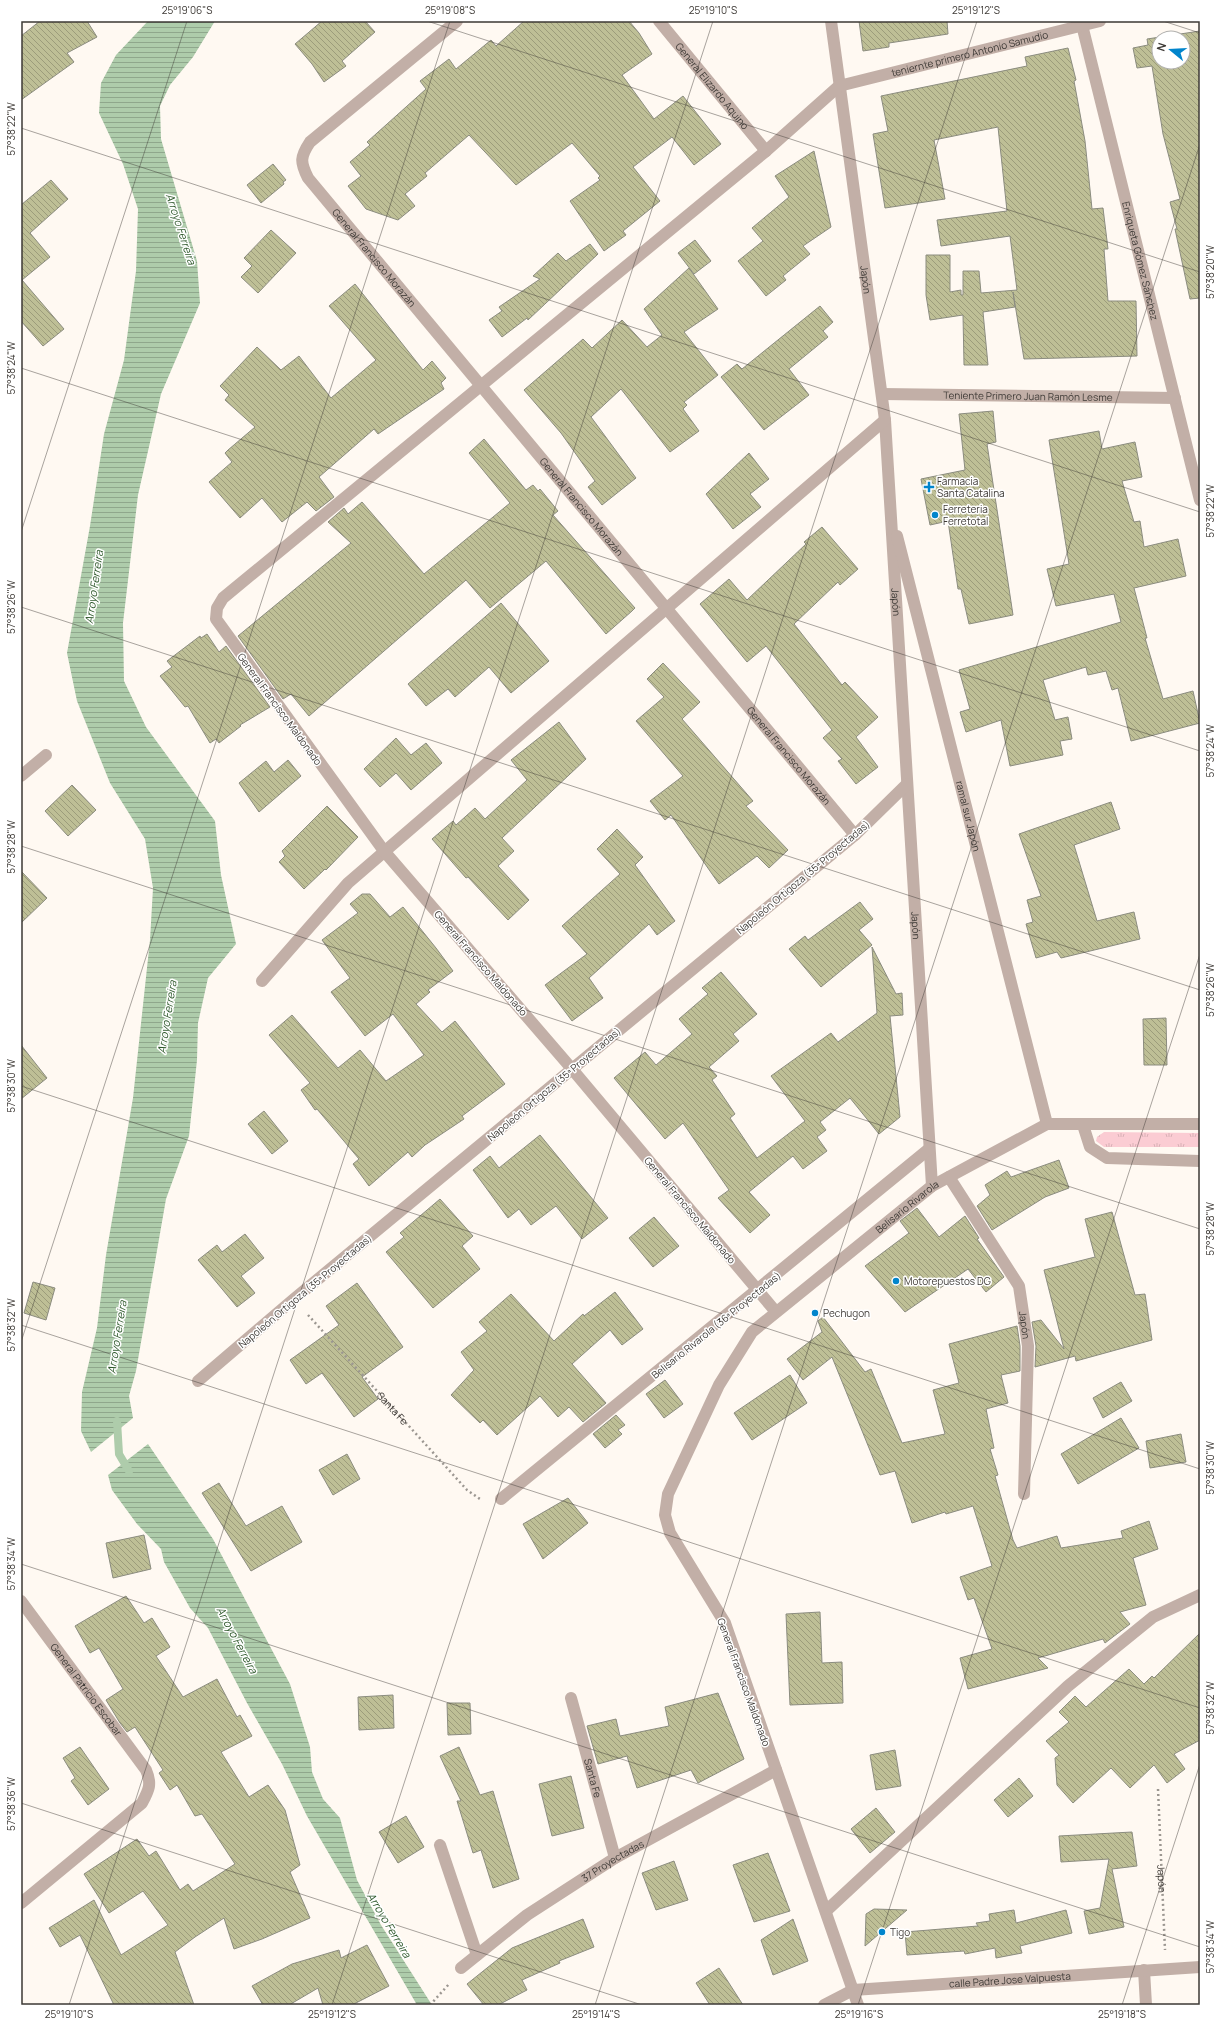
<svg xmlns="http://www.w3.org/2000/svg" width="1221" height="2026" font-family="Manrope,sans-serif">
<style>
.grass{fill:url(#grass-tufts)}
.water{fill:url(#water-rules)}
.lines{fill:none;stroke-linecap:round;stroke-linejoin:round}
.stream{stroke:#aeccab;stroke-width:8}
.building{fill:url(#building-back-hatch);stroke:#8b8c7f;fill-rule:evenodd}
.path{stroke:#9c9791;stroke-width:2.5;stroke-dasharray:2 3;stroke-linecap:butt}
.minor{stroke:#c2afa7;stroke-width:12}
.ticks{fill:none;stroke:#3d3935;stroke-width:1;stroke-opacity:0.45}
.poi-dot{fill:#0185cc;stroke:#fff;stroke-width:1.5}
.labels{text-anchor:middle;stroke-width:3;stroke-linejoin:round;paint-order:stroke}
.street-label{font-size:10px;fill:#3d3935;stroke:#fff}
.poi-label{font-size:10px;fill:#3d3935;stroke:#fff;text-anchor:start}
.water-label{font-size:11px;font-style:italic;fill:#2f592c;stroke:#fff}
.neatline{fill:none;stroke:#3d3935;stroke-width:1.5}
.ticks-label{font-size:10px;text-anchor:middle;fill:#3d3935}
</style>
<defs>
<pattern id="grass-tufts" width="24" height="20" patternUnits="userSpaceOnUse"><rect width="24" height="20" fill="#fbccd3"/><path d="M3 7l-1-3M5 7V3M7 7l1-3M15 17l-1-3M17 17v-4M19 17l1-3" fill="none" stroke="#d8b0b6"/></pattern>
<pattern id="water-rules" width="6" height="5" patternUnits="userSpaceOnUse"><rect width="6" height="5" fill="#aeccab"/><path d="M0 2.5h6" fill="none" stroke="#8fa78c"/></pattern>
<pattern id="building-back-hatch" width="6" height="6" patternUnits="userSpaceOnUse"><rect width="6" height="6" fill="#bebf96"/><path d="M-1 5l2 2M0 0l6 6M5-1l2 2" fill="none" stroke="#9c9c7b"/></pattern>
</defs>
<rect width="100%" height="100%" fill="#fff9f2"/>
<!-- grass -->
<path class="grass" d="M1104,1132L1200,1133V1147H1104L1096,1141L1097,1137Z"/>
<!-- water -->
<g class="water">
<path d="M148,21H215L193,57L170,85L160,106L161,139L197,261L200,303L161,394L138,495L123,623L124,681L146,727L215,821L221,875L236,944L208,978L198,1023L197,1060L189,1136L166,1199L136,1371L129,1396L133,1418L91,1452L81,1431L82,1392L97,1328L106,1255L133,1098L150,940L153,888L145,839L110,783L77,701L67,653L90,526L104,434L124,360L136,271L138,209L123,164L99,113L101,83L116,55Z"/>
<path d="M148,1444L213,1539L290,1684L310,1747L312,1772L323,1799L340,1818L357,1880L381,1925L432,2005H417L307,1816L282,1764L247,1703L208,1628L190,1608L164,1562L161,1549L137,1524L112,1490L108,1475Z"/>
</g>
<g class="lines">
<!-- stream -->
<path class="stream" d="M117,1421L119,1454L129,1471"/>
</g>
<!-- building -->
<g class="building">
<path d="M40,21H87L97,37L67,53L74,62L21,100V36Z"/>
<path d="M322,21H365L375,32L342,61L346,66L324,82L312,64L295,44Z"/>
<path d="M524,21H629L639,33L652,54L622,75L654,119L683,96L721,144L694,165L672,137L633,167L660,201L623,231L626,235L604,251L570,201L600,180L598,178L600,176L572,143L516,185L469,135L425,173L427,176L405,194L415,206L398,220L366,209L348,186L361,176L350,162L370,145L367,142L426,89L420,81L449,59L456,69L491,40L496,46Z"/>
<path d="M859,21H947L948,34L889,43V47L863,51Z"/>
<path d="M1200,31V298L1190,299L1175,229H1177L1170,202L1180,199L1163,134L1152,66L1137,68L1133,48L1148,45L1147,39ZM1159,38H1183V62H1159Z"/>
<path d="M1068,48L1076,80L1074,81L1085,141L1092,209L1103,208L1108,249H1104L1108,301H1136L1137,356L1024,359L1013,292L1015,307L983,312L988,365H964L963,315L930,320L926,295V255H950V292L961,290V295H963V271H979L981,293L1017,290L1010,236L941,246L937,220L1007,211L998,127L934,140L945,199L885,208L873,134L888,131L881,96L1027,66L1025,57Z"/>
<path d="M814,151L831,227L803,246L810,254L783,276L786,280L766,296L738,261L763,241L752,228L789,197L775,176Z"/>
<path d="M273,164L286,180L283,182L284,184L261,203L247,185Z"/>
<path d="M51,180L68,199L30,233L50,257L22,280L64,329L43,346L21,321V205Z"/>
<path d="M271,230L296,253L258,293L241,277L252,266L244,258Z"/>
<path d="M695,240L711,261L694,274L678,253Z"/>
<path d="M590,244L598,254L528,320L527,318L502,337L489,320L502,311L499,307L540,279L533,276L558,253L566,261Z"/>
<path d="M689,268L718,309L684,332L718,375L684,402L687,405L683,409L699,431L670,452L621,389L591,417L636,478L602,505L588,487L595,481L561,433L524,390L583,339L592,348L622,320L647,347L662,335L644,309Z"/>
<path d="M355,284L423,370L432,361L446,378L441,383L444,389L378,434L374,429L319,477L334,497L316,511L307,502L282,522L262,498L240,518L209,482L232,462L225,453L228,450L255,427L225,400L229,395L220,386L257,347L281,370L299,356L331,398L376,360L329,306Z"/>
<path d="M820,306L833,322L823,331L828,337L789,369L809,395L764,430L721,377L737,364L742,369Z"/>
<path d="M993,411L996,442L987,444L1013,615L969,624L961,589H958L948,521L930,525L921,479L965,470L959,414Z"/>
<path d="M1099,431L1102,449L1135,442L1142,477L1122,481L1134,522L1140,521L1144,547L1178,539L1186,576L1134,588L1147,638H1145L1163,699L1193,691L1200,723L1131,741L1118,688L1112,690L1106,671L1088,675L1086,667L1043,680L1055,720L1068,717L1072,739L1060,741L1063,755L1010,766L1001,720L966,732L960,712L970,709L959,670L1121,622L1114,594L1056,606L1047,569L1069,564L1049,440Z"/>
<path d="M484,439L526,490L533,485L538,491L540,489L558,511L553,515L635,608L632,611L606,634L546,561L490,608L466,580L309,716L291,694L283,699L238,636L351,543L328,522L344,508L348,514L362,502L424,574L510,503L469,453Z"/>
<path d="M749,453L769,479L750,494L761,507L733,529L706,494Z"/>
<path d="M822,527L858,569L840,585L838,582L794,624L842,685L845,682L878,717L856,737L878,767L856,784L838,761L842,759L823,738L832,730L766,646L747,662L700,604L729,579L747,600L806,544L804,542Z"/>
<path d="M501,603L549,661L511,693L489,667L455,697L448,689L426,706L408,684Z"/>
<path d="M207,634L219,652L226,646L270,707L240,725L241,726L219,743L216,739L210,743L188,706L185,707L160,676L172,667L167,661L200,636L201,638Z"/>
<path d="M663,663L700,702L682,719L753,801L746,806L788,850L769,868L757,856L719,884L671,815L665,820L650,801L683,776L636,721L664,697L647,679Z"/>
<path d="M559,722L586,759L502,838L514,851L498,866L529,900L508,920L468,877L466,878L432,839L453,821L456,825L475,808L485,819L527,780L511,760Z"/>
<path d="M396,738L411,755L426,743L442,763L411,790L396,773L380,787L364,769Z"/>
<path d="M288,760L301,776L259,812L239,783L266,761L274,772Z"/>
<path d="M72,785L96,810L68,836L45,811Z"/>
<path d="M1111,802L1120,829L1074,845L1097,921L1134,912L1140,939L1061,958L1057,952L1036,958L1026,924L1033,922L1027,900L1041,896L1019,834Z"/>
<path d="M327,806L358,837L326,870L325,869L304,889L279,862L285,856L282,851Z"/>
<path d="M617,829L643,857L635,865L675,921L657,935L649,924L589,978L603,998L572,1021L545,985L587,954L562,926L620,874L597,849Z"/>
<path d="M21,871L47,898L21,923Z"/>
<path d="M362,894H370L390,917L403,907L436,948L453,971L428,990L430,992L416,1004L442,1032L455,1021L505,1084L462,1116L464,1119L425,1145L412,1157L408,1152L369,1186L353,1164L359,1159L317,1109L315,1110L301,1090L310,1083L269,1035L292,1015L338,1068L360,1050L386,1081L424,1055L393,1014L365,1036L331,992L350,978L322,940L358,913L350,904Z"/>
<path d="M860,902L873,919L859,930L872,945L821,987L789,949L805,936L808,940Z"/>
<path d="M872,947L896,994L902,993L903,1015L890,1016L900,1117L879,1134L850,1098L820,1122L826,1130L817,1137L827,1151L803,1169L793,1156L749,1192L770,1215L750,1233L718,1198L729,1190L683,1123L665,1139L614,1078L645,1052L656,1065L692,1034L679,1019L708,994L702,988L721,972L757,1014L733,1034L739,1041L709,1067L717,1076L712,1080L735,1114L730,1118L757,1158L805,1121L771,1076L831,1033L838,1042L877,1013Z"/>
<path d="M1166,1018L1167,1065H1144L1143,1019Z"/>
<path d="M21,1045L47,1078L21,1099Z"/>
<path d="M264,1111L288,1141L272,1154L248,1124Z"/>
<path d="M540,1135L608,1218L582,1239L556,1206L531,1225L519,1209L508,1218L473,1170L490,1156L499,1168Z"/>
<path d="M1059,1160L1069,1188L1045,1197L992,1230L977,1206L990,1195L985,1185L1007,1171L1011,1177Z"/>
<path d="M440,1199L473,1236L462,1246L480,1269L433,1308L386,1252L404,1237L400,1233Z"/>
<path d="M917,1208L939,1237L965,1216L979,1238L977,1239L1004,1277L986,1292L968,1269L905,1312L865,1266L909,1233L900,1221Z"/>
<path d="M1112,1212L1135,1295L1145,1294L1152,1340L1076,1361L1075,1356L1035,1367L1036,1346L1032,1322L1041,1320L1064,1349L1044,1270L1095,1257L1085,1219Z"/>
<path d="M654,1217L679,1246L653,1267L629,1238Z"/>
<path d="M245,1234L264,1258L241,1276L255,1293L237,1307L198,1260L217,1245L222,1252Z"/>
<path d="M33,1282L55,1288L46,1320L24,1313Z"/>
<path d="M357,1283L403,1347L362,1377L378,1399L354,1417L322,1373L306,1384L290,1360L339,1325L326,1306Z"/>
<path d="M615,1292L643,1329L622,1345L610,1330L572,1364L606,1403L583,1422L569,1407L558,1417L540,1396L497,1435L483,1420L480,1423L451,1395L474,1370L461,1352L487,1331L479,1322L511,1294L554,1341L583,1314L584,1316Z"/>
<path d="M823,1317L865,1372L871,1369L902,1443L945,1434L933,1390L959,1383L949,1344L1017,1326L1020,1346V1371L1001,1375L1008,1403L986,1409L994,1448L990,1449L998,1475L995,1476L1013,1540L1017,1548L1057,1536L1061,1548L1123,1538L1121,1531L1149,1521L1158,1549L1133,1558L1146,1605L1120,1612L1130,1624L1105,1643L1103,1639L1038,1658L1048,1668L968,1689L960,1658L992,1649L974,1598L968,1600L960,1577L992,1566L973,1506L946,1514L945,1512L912,1523L895,1471L880,1475L832,1357L803,1380L787,1359L822,1332L818,1321Z"/>
<path d="M790,1375L807,1403L752,1440L734,1413Z"/>
<path d="M665,1380L683,1404L664,1418L646,1394Z"/>
<path d="M1121,1382L1132,1401L1103,1418L1093,1398Z"/>
<path d="M616,1415L625,1425L618,1430L622,1434L605,1448L593,1434Z"/>
<path d="M1121,1418L1139,1448L1078,1484L1061,1454Z"/>
<path d="M1181,1434L1186,1462L1150,1468L1146,1441Z"/>
<path d="M347,1454L360,1479L333,1495L319,1470Z"/>
<path d="M219,1483L246,1526L282,1506L302,1542L251,1571L202,1493Z"/>
<path d="M568,1498L588,1523L543,1559L523,1524Z"/>
<path d="M144,1535L151,1569L113,1578L106,1543Z"/>
<path d="M126,1596L144,1623L152,1618L170,1647L156,1656L183,1697L217,1679L237,1717L240,1715L252,1736L221,1752L249,1797L268,1785L285,1810L300,1865L290,1872L310,1918L262,1939L234,1949L224,1918L195,1937L175,1952L194,2005H114L80,1935L60,1947L49,1928L94,1900L121,1955L168,1925L143,1891L109,1913L84,1874L137,1839L149,1856L156,1851L180,1890L188,1884L193,1891L235,1864L202,1814L195,1816L177,1785L170,1790L159,1773L163,1770L135,1727L127,1732L120,1723L106,1700L123,1689L99,1648L90,1653L75,1626Z"/>
<path d="M820,1612L822,1663L842,1662L843,1703L790,1705L786,1614Z"/>
<path d="M1200,1633V1740L1174,1754L1185,1769L1167,1783L1154,1765L1130,1788L1111,1768L1073,1803L1057,1785L1055,1758L1059,1755L1046,1741L1069,1722L1059,1712L1075,1696L1086,1707L1129,1669L1144,1684L1152,1676L1154,1678Z"/>
<path d="M718,1693L744,1759L698,1783L691,1770L637,1788L627,1756L598,1764L587,1726L616,1719L620,1736L669,1726L665,1707Z"/>
<path d="M393,1695L394,1728L359,1730L358,1697Z"/>
<path d="M447,1703H470L471,1734L448,1735Z"/>
<path d="M80,1747L109,1789L88,1805L71,1781L75,1778L63,1758Z"/>
<path d="M459,1747L480,1795L493,1791L519,1879L493,1888L481,1850L473,1853L457,1801H461L440,1756Z"/>
<path d="M895,1750L901,1786L876,1790L870,1755Z"/>
<path d="M571,1776L584,1828L552,1836L539,1784Z"/>
<path d="M1019,1778L1033,1796L1008,1817L994,1800Z"/>
<path d="M876,1808L895,1832L870,1853L851,1829Z"/>
<path d="M406,1816L424,1847L398,1863L379,1832Z"/>
<path d="M1132,1832L1137,1866L1112,1869L1124,1927L1089,1934L1084,1911L1100,1908L1109,1859L1061,1862L1059,1836Z"/>
<path d="M768,1853L790,1911L754,1922L733,1865Z"/>
<path d="M674,1861L688,1900L656,1910L642,1873Z"/>
<path d="M874,1909L907,1910L865,1946L866,1914Z"/>
<path d="M1014,1910L1016,1923L1066,1910L1072,1933L1020,1946L1022,1953L996,1958L995,1948L965,1954L964,1951L907,1955L905,1932L978,1926L976,1923L990,1921L989,1914Z"/>
<path d="M583,1919L594,1947L559,1961L560,1963L522,1980L527,1990L498,2005H484L467,1984L512,1948Z"/>
<path d="M793,1919L808,1961L773,1975L761,1940Z"/>
<path d="M367,1945L389,1986L352,2005H323L318,1988L289,2005H263L252,1986L292,1964L339,1950L341,1958Z"/>
<path d="M719,1968L727,1980L743,2005H710L696,1983Z"/>
</g>
<g class="lines">
<!-- path -->
<g class="path">
<path id="s1" d="M308,1315L467,1490L480,1499"/>
<path id="s2" d="M1158,1789L1165,1950"/>
<path d="M430,2005L450,1983"/>
</g>
<!-- minor -->
<g class="minor">
<path id="s3" d="M457,21L310,142C300,157 300,162 308,178L855,835"/>
<path id="s4" d="M659,21L766,151"/>
<path id="s5" d="M831,21L885,420L932,1186"/>
<path id="s6" d="M1081,21L1200,500"/>
<path id="s7" d="M882,394L1175,398"/>
<path id="s8" d="M897,536L1047,1124"/>
<path d="M21,776L46,755"/>
<path d="M262,981L348,883L885,420"/>
<path d="M1083,1125L1090,1147L1107,1158L1200,1161"/>
<path id="s9" d="M949,1177L1019,1286L1028,1346L1024,1494"/>
<path id="s10" d="M776,1312L572,1069L384,851L216,619L217,608L223,598L766,151L839,86L1100,21"/>
<path d="M198,1381L294,1299L855,835L907,784"/>
<path d="M501,1499L929,1149"/>
<path id="s11" d="M21,1601L146,1770C152,1784 149,1790 142,1803L21,1903"/>
<path id="s12" d="M571,1698L615,1858"/>
<path d="M440,1845L477,1955"/>
<path d="M826,1911L1068,1686L1153,1617L1200,1595"/>
<path id="s13" d="M461,1968L527,1915L615,1858L776,1770"/>
<path d="M1144,1970L1146,2005"/>
<path id="s14" d="M824,2005L853,1990L1200,1967"/>
<path id="s15" d="M858,2005L725,1623L670,1533L665,1515L668,1494L719,1385L752,1332L932,1186L1047,1124H1200"/>
</g>
</g>
<!-- ticks -->
<path class="ticks" d="M427,21L1200,272M1163,21L1200,33M21,128L1200,512M21,368L1200,751M21,532L187,21M21,607L1200,990M21,846L1200,1229M21,1086L1200,1469M21,1325L1200,1708M21,1342L450,21M21,1564L1200,1947M21,1803L642,2005M69,2005L713,21M332,2005L977,21M595,2005L1200,144M858,2005L1200,954M1122,2005L1200,1764"/>
<!-- markers -->
<g class="poi-dot">
<path d="M927 481h4v4h4v4h-4v4h-4v-4h-4v-4h4z"/>
<circle cx="935" cy="515" r="4"/>
<circle cx="896" cy="1281" r="4"/>
<circle cx="815" cy="1313" r="4"/>
<circle cx="882" cy="1932" r="4"/>
</g>
<g class="labels">
<!-- street labels -->
<g class="street-label">
<text dy="4" stroke="none"><textPath href="#s10" startOffset="1850">teniernte primero Antonio Samudio</textPath></text>
<text dy="4" stroke="none"><textPath href="#s4" startOffset="84">General Elizardo Aquino</textPath></text>
<text dy="4" stroke="none"><textPath href="#s3" startOffset="333">General Francisco Morazán</textPath></text>
<text dy="4" stroke="none"><textPath href="#s6" startOffset="247">Enriqueta Gómez Sánchez</textPath></text>
<text dy="4" stroke="none"><textPath href="#s5" startOffset="261">Japón</textPath></text>
<text dy="4" stroke="none"><textPath href="#s7" startOffset="146">Teniente Primero Juan Ramón Lesme</textPath></text>
<text dy="4" stroke="none"><textPath href="#s3" startOffset="657">General Francisco Morazán</textPath></text>
<text dy="4" stroke="none"><textPath href="#s5" startOffset="585">Japón</textPath></text>
<text transform="translate(280 709) rotate(54)" y="4">General Francisco Maldonado</text>
<text dy="4" stroke="none"><textPath href="#s3" startOffset="981">General Francisco Morazán</textPath></text>
<text dy="4" stroke="none"><textPath href="#s8" startOffset="289">ramal sur Japón</textPath></text>
<text transform="translate(803 877) rotate(-40)" y="4">Napoleón Ortigoza (35ª Proyectadas)</text>
<text dy="4" stroke="none"><textPath href="#s5" startOffset="909">Japón</textPath></text>
<text transform="translate(481 963) rotate(49)" y="4">General Francisco Maldonado</text>
<text transform="translate(554 1084) rotate(-40)" y="4">Napoleón Ortigoza (35ª Proyectadas)</text>
<text dy="4" stroke="none"><textPath href="#s15" startOffset="932">Belisario Rivarola</textPath></text>
<text transform="translate(690 1210) rotate(50)" y="4">General Francisco Maldonado</text>
<text transform="translate(305 1291) rotate(-40)" y="4">Napoleón Ortigoza (35ª Proyectadas)</text>
<text transform="translate(716 1325) rotate(-39)" y="4">Belisario Rivarola (36ª Proyectadas)</text>
<text dy="4" stroke="none"><textPath href="#s9" startOffset="169">Japón</textPath></text>
<text dy="4" stroke="none"><textPath href="#s1" startOffset="126">Santa Fe</textPath></text>
<text transform="translate(744 1682) rotate(70)" y="4">General Francisco Maldonado</text>
<text dy="4" stroke="none"><textPath href="#s11" startOffset="110">General Patricio Escobar</textPath></text>
<text dy="4" stroke="none"><textPath href="#s12" startOffset="83">Santa Fe</textPath></text>
<text dy="4" stroke="none"><textPath href="#s13" startOffset="186">37 Proyectadas</textPath></text>
<text dy="4" stroke="none"><textPath href="#s2" startOffset="90">Japón</textPath></text>
<text dy="4" stroke="none"><textPath href="#s14" startOffset="190">calle Padre Jose Valpuesta</textPath></text>
</g>
<!-- poi labels -->
<g class="poi-label">
<text x="937" y="485">Farmacia<tspan x="937" dy="12">Santa Catalina</tspan></text>
<text x="943" y="513">Ferreteria<tspan x="943" dy="12">Ferretotal</tspan></text>
<text x="904" y="1285">Motorepuestos DG</text>
<text x="823" y="1317">Pechugon</text>
<text x="890" y="1936">Tigo</text>
</g>
<!-- water labels -->
<g class="water-label">
<text transform="translate(181 229) rotate(72)" y="4">Arroyo Ferreira</text>
<text transform="translate(94 587) rotate(-82)" y="4">Arroyo Ferreira</text>
<text transform="translate(167 1017) rotate(-81)" y="4">Arroyo Ferreira</text>
<text transform="translate(117 1337) rotate(-81)" y="4">Arroyo Ferreira</text>
<text transform="translate(237 1640) rotate(62)" y="4">Arroyo Ferreira</text>
<text transform="translate(389 1925) rotate(59)" y="4">Arroyo Ferreira</text>
</g>
</g>
<!-- border -->
<rect width="1221" height="2026" fill="none" stroke="#ffffff" stroke-width="44"/>
<!-- north arrow -->
<g transform="translate(1171 50) rotate(288)"><circle r="19" fill="#ffffff" stroke="#b1b0ae"/>
<path d="M0-3L7 15L0 10L-7 15Z" fill="#0185cc"/>
<text y="-6" font-size="11" font-weight="bold" text-anchor="middle" fill="#3d3935">N</text>
</g>
<rect x="22" y="22" width="1177" height="1982" class="neatline"/>
<g class="ticks-label">
<text x="187" y="14">25°19'06"S</text>
<text x="450" y="14">25°19'08"S</text>
<text x="713" y="14">25°19'10"S</text>
<text x="976" y="14">25°19'12"S</text>
<text transform="translate(11 129) rotate(-90)" y="4">57°38'22"W</text>
<text transform="translate(1210 272) rotate(-90)" y="4">57°38'20"W</text>
<text transform="translate(11 368) rotate(-90)" y="4">57°38'24"W</text>
<text transform="translate(1210 511) rotate(-90)" y="4">57°38'22"W</text>
<text transform="translate(11 607) rotate(-90)" y="4">57°38'26"W</text>
<text transform="translate(1210 751) rotate(-90)" y="4">57°38'24"W</text>
<text transform="translate(11 847) rotate(-90)" y="4">57°38'28"W</text>
<text transform="translate(1210 990) rotate(-90)" y="4">57°38'26"W</text>
<text transform="translate(11 1086) rotate(-90)" y="4">57°38'30"W</text>
<text transform="translate(1210 1229) rotate(-90)" y="4">57°38'28"W</text>
<text transform="translate(11 1325) rotate(-90)" y="4">57°38'32"W</text>
<text transform="translate(1210 1468) rotate(-90)" y="4">57°38'30"W</text>
<text transform="translate(11 1564) rotate(-90)" y="4">57°38'34"W</text>
<text transform="translate(1210 1708) rotate(-90)" y="4">57°38'32"W</text>
<text transform="translate(11 1804) rotate(-90)" y="4">57°38'36"W</text>
<text transform="translate(1210 1947) rotate(-90)" y="4">57°38'34"W</text>
<text x="69" y="2018">25°19'10"S</text>
<text x="332" y="2018">25°19'12"S</text>
<text x="596" y="2018">25°19'14"S</text>
<text x="859" y="2018">25°19'16"S</text>
<text x="1122" y="2018">25°19'18"S</text>
</g>
</svg>
